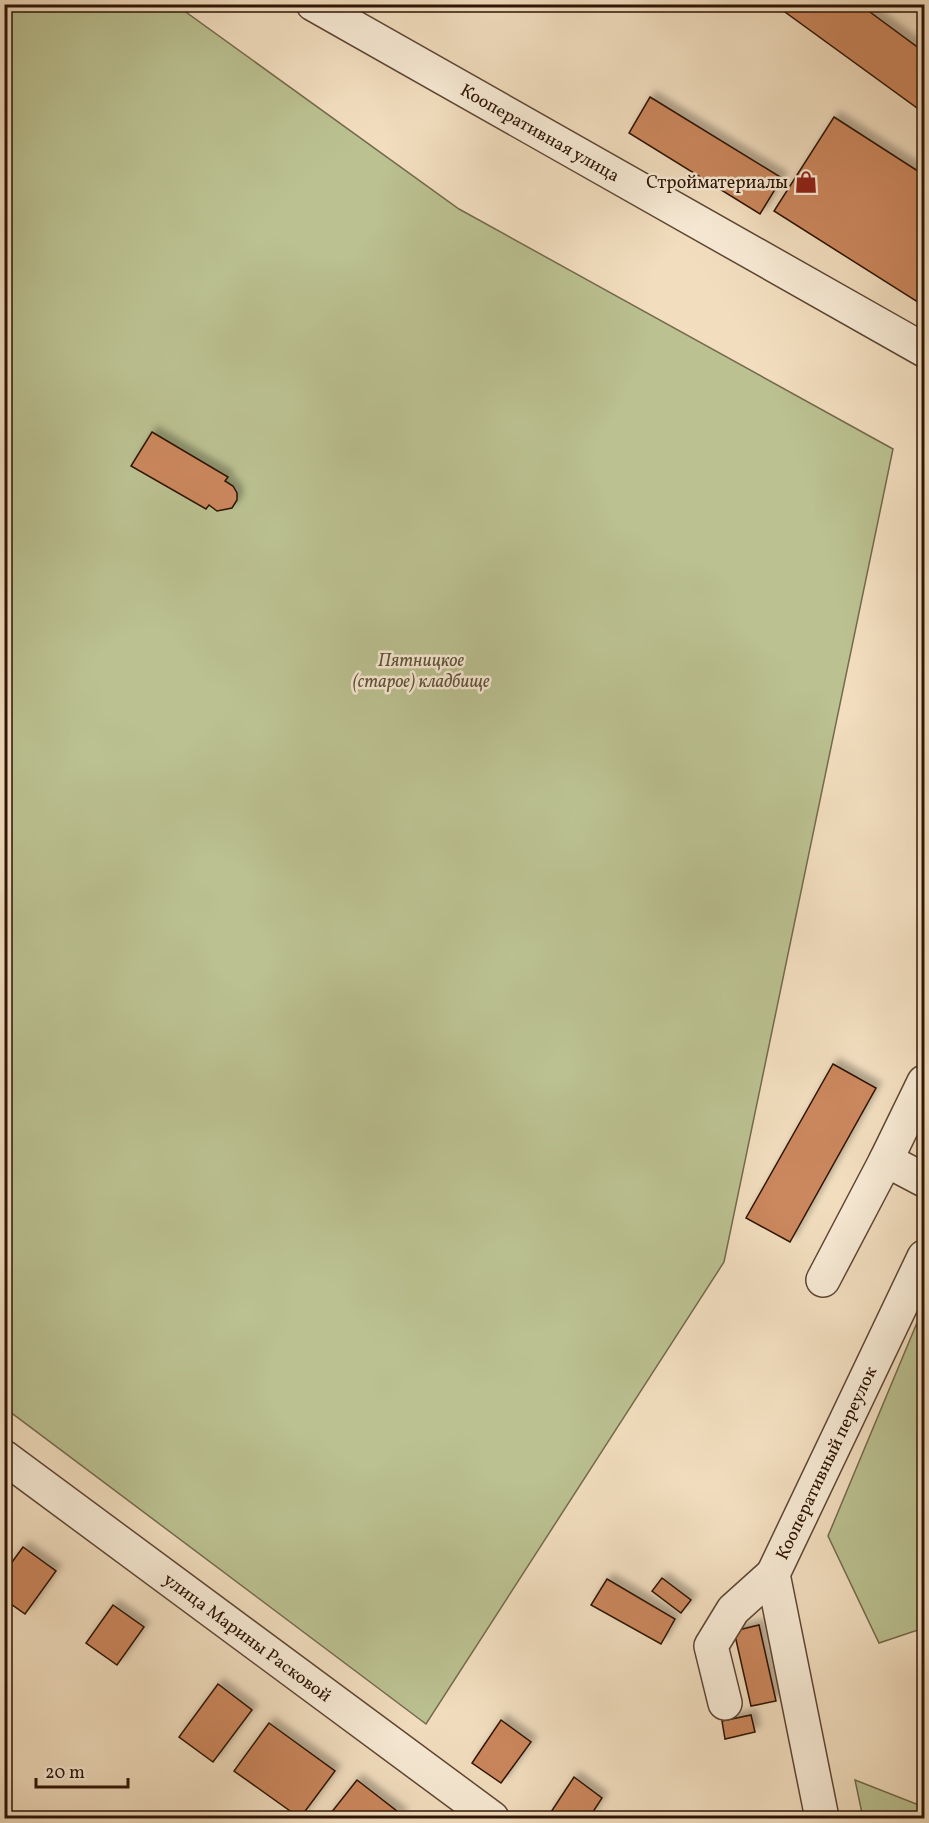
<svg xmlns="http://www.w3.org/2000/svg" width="929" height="1823" font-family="Vollkorn,serif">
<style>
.green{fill:#bbc191;stroke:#746a4c;stroke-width:1.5}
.building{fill:#cb875d;stroke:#2e1406;stroke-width:1.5;filter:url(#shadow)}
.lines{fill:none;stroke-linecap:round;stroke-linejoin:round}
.minor-casing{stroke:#5f4634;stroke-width:36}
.minor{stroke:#f7ead5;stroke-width:33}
.labels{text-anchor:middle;stroke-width:5;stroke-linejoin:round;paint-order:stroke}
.street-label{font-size:18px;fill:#2e1406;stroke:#f7ead5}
.poi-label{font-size:18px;fill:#2e1406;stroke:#f7ead5;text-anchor:end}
.park-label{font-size:18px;font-style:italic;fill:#5f5137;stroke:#f7ead5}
</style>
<defs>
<filter id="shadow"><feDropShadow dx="5.5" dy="-5.5" stdDeviation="3" flood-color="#0004"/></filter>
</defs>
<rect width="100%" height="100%" fill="#f2debf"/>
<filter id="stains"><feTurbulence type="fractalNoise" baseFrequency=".00333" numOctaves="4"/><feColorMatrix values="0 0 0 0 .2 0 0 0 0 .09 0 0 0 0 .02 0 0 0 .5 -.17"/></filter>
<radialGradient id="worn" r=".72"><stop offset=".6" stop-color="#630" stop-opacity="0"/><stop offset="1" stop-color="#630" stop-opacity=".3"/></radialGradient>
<!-- green -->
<g class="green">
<path d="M4,5H176L459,209L893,449L724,1262L426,1724L5,1408Z"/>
<path d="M924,1306V1628L879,1643L828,1536Z"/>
<path d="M855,1780L924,1807V1818H863Z"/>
</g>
<!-- building -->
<g class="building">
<path d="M774,4H859L924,52V113Z"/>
<path d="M650,97L782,178L760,214L629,133Z"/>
<path d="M834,117L924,175V306L774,211Z"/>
<path d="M152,432L228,477L225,481L233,486L237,493V500L232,508L217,511L209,505L206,509L131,466Z"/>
<path d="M833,1064L876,1088L790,1242L746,1218Z"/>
<path d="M23,1547L56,1571L25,1614L4,1599V1573Z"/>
<path d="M662,1578L691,1600L681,1613L652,1591Z"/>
<path d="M607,1579L675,1619L661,1644L591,1605Z"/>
<path d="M113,1605L144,1627L117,1665L86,1643Z"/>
<path d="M759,1625L776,1701L751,1706L734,1631Z"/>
<path d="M218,1684L252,1710L213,1762L179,1737Z"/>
<path d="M751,1715L755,1732L725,1739L722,1721Z"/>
<path d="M501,1720L531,1742L501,1783L472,1763Z"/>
<path d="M269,1723L335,1771L300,1818L234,1771Z"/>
<path d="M574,1777L602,1798L589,1818H554L549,1815Z"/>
<path d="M357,1780L402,1815L400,1818H327Z"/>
</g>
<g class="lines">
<!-- minor casing -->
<g class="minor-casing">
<g id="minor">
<path id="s1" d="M313,4L924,350"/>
<path d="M886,1160L924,1082"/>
<path d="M823,1280L886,1160L924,1180"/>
<path id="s2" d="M4,1457L492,1818"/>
<path d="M725,1703L711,1646L733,1610L773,1574"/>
<path id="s3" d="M822,1818L773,1574L924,1257"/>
</g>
</g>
<!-- minor -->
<use href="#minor" class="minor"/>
</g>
<!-- icons -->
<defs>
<g id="shop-bare" transform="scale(1.8)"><path d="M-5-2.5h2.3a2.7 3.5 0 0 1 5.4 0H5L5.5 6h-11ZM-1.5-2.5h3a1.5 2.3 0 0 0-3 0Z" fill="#8f2418" stroke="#f7ead5" stroke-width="2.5" paint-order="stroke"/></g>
</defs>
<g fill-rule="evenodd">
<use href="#shop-bare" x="806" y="182"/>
</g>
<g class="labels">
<!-- street labels -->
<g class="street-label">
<text dy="6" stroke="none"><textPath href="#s1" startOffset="261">Кооперативная улица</textPath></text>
<text dy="6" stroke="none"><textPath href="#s3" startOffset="372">Кооперативный переулок</textPath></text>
<text dy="6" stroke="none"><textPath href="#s2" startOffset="303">улица Марины Расковой</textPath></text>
</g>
<!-- poi labels -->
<g class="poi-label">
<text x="788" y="188">Стройматериалы</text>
</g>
<!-- park labels -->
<g class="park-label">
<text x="421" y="666">Пятницкое<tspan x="421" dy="21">(старое) кладбище</tspan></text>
</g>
</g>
<!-- margin -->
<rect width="929" height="1823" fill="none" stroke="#f2debf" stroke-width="24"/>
<rect x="6" y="6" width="917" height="1811" fill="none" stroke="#2e1406" stroke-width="3"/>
<rect x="12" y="12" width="905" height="1799" fill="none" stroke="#2e1406" stroke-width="1.5"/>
<!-- scale -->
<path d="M36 1778v9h92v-9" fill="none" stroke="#2e1406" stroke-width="3"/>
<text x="45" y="1778" font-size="18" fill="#2e1406" stroke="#f7ead5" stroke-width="4.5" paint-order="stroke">20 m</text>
<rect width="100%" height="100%" filter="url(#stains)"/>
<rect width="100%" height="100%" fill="url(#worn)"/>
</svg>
